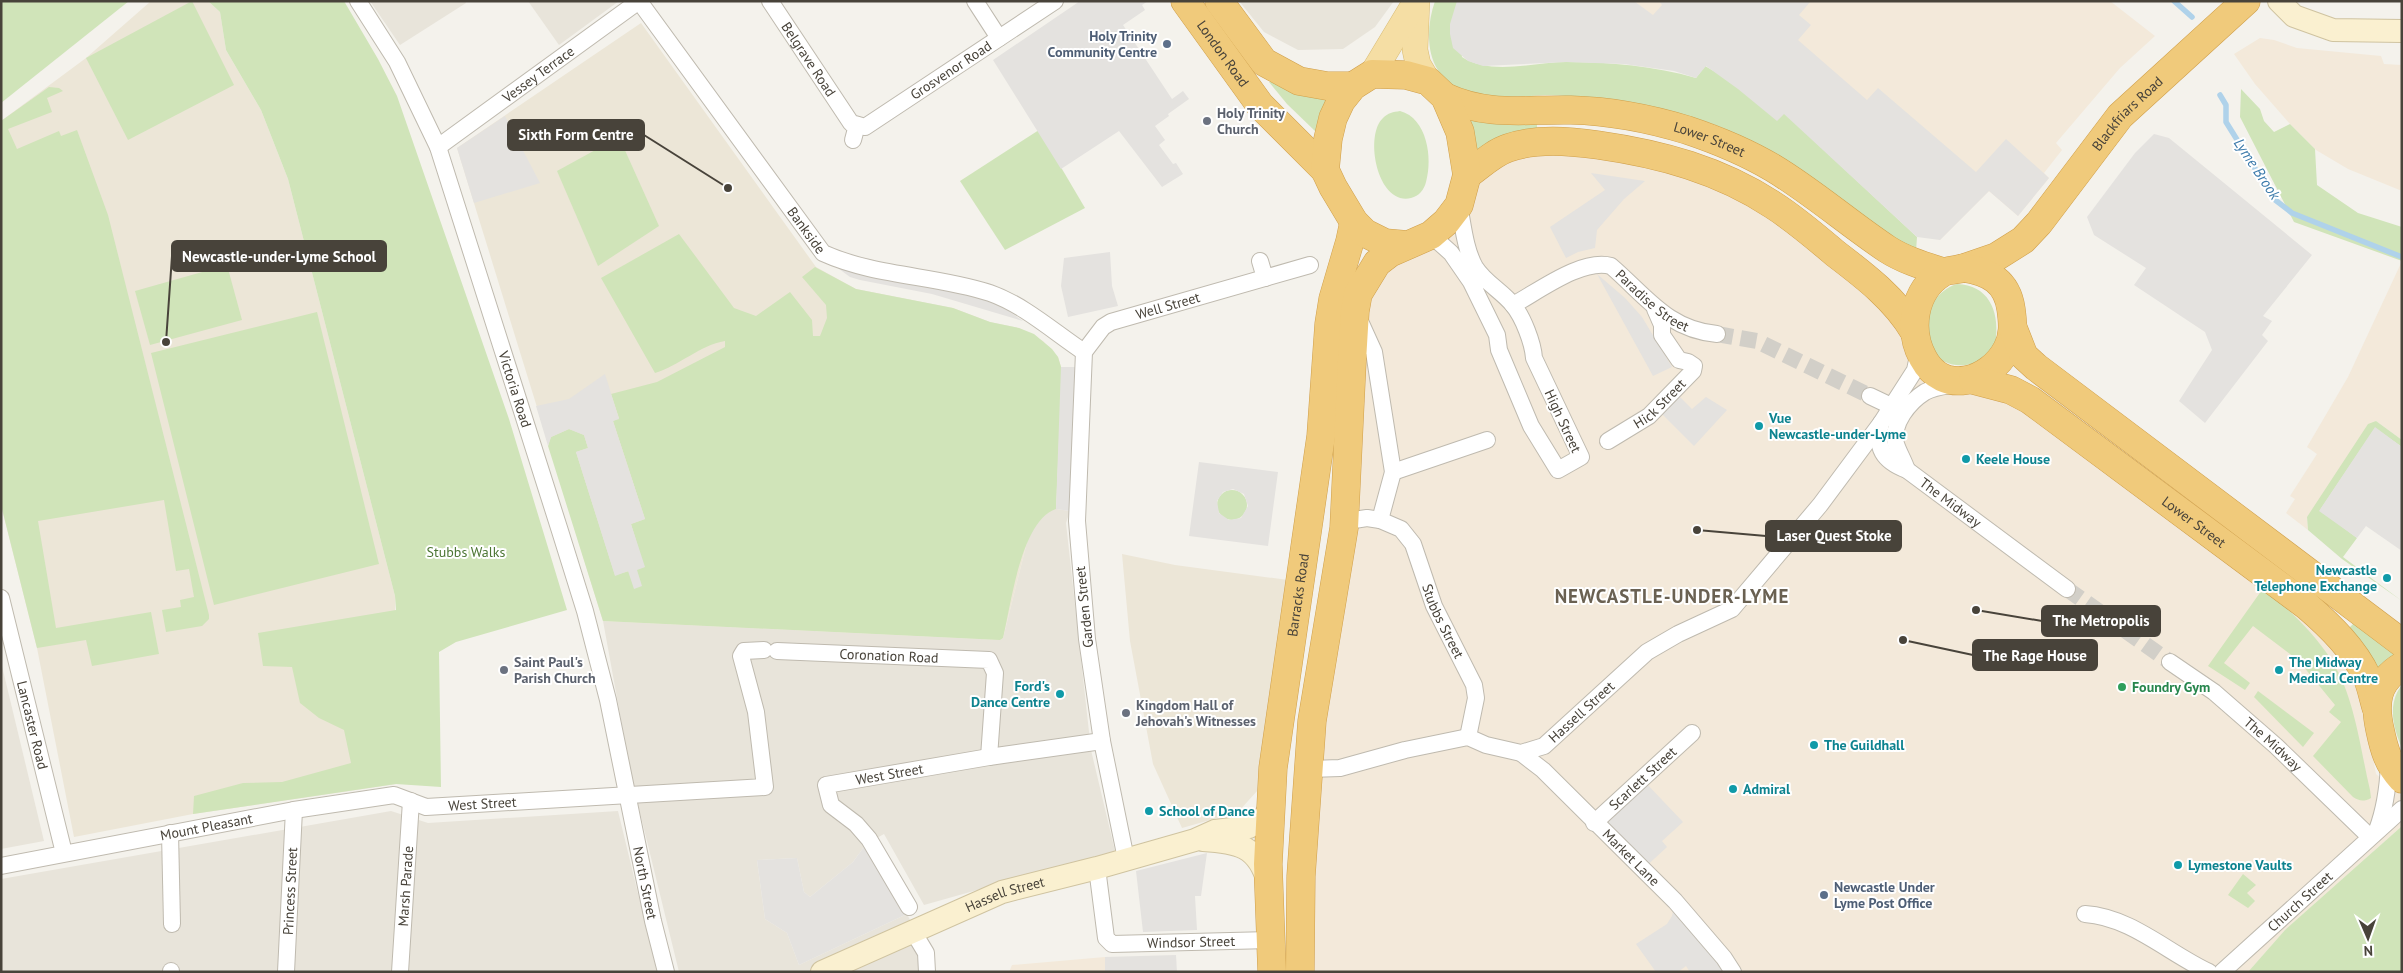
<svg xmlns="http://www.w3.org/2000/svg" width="2403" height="973" font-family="'PT Sans',sans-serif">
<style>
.residential{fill:#e8e4da}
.commercial{fill:#f3e9da}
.education{fill:#ece6d7}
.green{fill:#d0e4b9}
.parking{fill:#e4e2df;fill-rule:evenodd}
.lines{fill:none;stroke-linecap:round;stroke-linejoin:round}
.stream{stroke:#afd2ea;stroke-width:5.5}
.street-tunnel{stroke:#d2cfc8;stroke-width:16;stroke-dasharray:16 8;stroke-linecap:butt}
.street-casing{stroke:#bfbaaf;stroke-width:18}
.secondary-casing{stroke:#cfc3a0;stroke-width:24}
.primary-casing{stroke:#d9bc75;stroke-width:26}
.highway-casing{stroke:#cf9f4b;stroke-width:29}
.street{stroke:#fff;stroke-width:16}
.secondary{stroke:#faf0d0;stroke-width:22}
.primary{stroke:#f5dea4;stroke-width:25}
.highway{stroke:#f0ca7b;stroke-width:28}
.service-dot{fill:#5c6f8a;stroke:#fff;stroke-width:2}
.worship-dot{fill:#6b7280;stroke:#fff;stroke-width:2}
.culture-dot{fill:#0f9aa8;stroke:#fff;stroke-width:2}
.leisure-dot{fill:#2e9e5b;stroke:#fff;stroke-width:2}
.labels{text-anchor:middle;stroke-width:4;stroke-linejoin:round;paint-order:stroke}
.service-label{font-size:14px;font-weight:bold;fill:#4e5e75;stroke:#fff;text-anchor:end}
.street-label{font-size:14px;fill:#48433a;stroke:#fff}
.worship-label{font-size:14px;font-weight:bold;fill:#5b616d;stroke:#fff;text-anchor:start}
.culture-label{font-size:14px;font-weight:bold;fill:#0d838f;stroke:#fff;text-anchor:start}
.park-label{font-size:14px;fill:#4b7532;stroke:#fff}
.leisure-label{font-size:14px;font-weight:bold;fill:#27864d;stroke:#fff;text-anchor:start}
.water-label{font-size:15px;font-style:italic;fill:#3d7bab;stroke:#fff}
.district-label{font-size:19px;font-weight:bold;letter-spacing:1px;fill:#6a6152;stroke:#fff}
.leader{fill:none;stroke:#48433a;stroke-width:2}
.callout-dot{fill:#48433a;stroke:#fff;stroke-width:2}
.callout{fill:#48433a;stroke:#48433a;stroke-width:2}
.callout-label{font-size:15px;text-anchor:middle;font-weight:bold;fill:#fff}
</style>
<rect width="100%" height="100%" fill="#f4f2ec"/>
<!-- residential -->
<g class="residential">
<path d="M370,1H465L466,3L400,45Z"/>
<path d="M528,1H619L559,45Z"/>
<path d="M1239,1H1394L1375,27L1343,49L1298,50L1264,32Z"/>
<path d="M1056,509L1070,511L1066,523L1091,750L1115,851L924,905L884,834L866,844L853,862L810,897L804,892L797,858L757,860L765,919L787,933L799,965L907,914L936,972H679L632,780L603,621L1000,640L1003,638L1028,538L1039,520L1049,511Z"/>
<path d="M1,662L44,841L1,849Z"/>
<path d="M391,811L428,823L618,811L657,972H1V879Z"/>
</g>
<!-- commercial -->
<g class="commercial">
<path d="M1634,1H2110L2155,36L2120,68L2056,143L2062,150L2044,173L2049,178L2018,216L1989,191L1940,240Z"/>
<path d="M2260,38L2274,40L2297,48L2381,56L2384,64L2402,65V191L2348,169L2316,150L2290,124L2255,84L2234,54Z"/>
<path d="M1508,148L1679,160L1862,274L1925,363L1989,382L2293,595L2353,673L2362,702L2376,774L2402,796V826L2285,930L2248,972H1300L1355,311L1408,245Z"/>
<path d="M2402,261V440L2376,421L2307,517L2308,530L2286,513L2295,499L2290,496L2317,454L2307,447L2348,377Z"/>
<path d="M1105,957V972H1009L1012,965Z"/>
</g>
<!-- education -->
<g class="education">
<path d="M151,1H208L220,12L226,50L261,110L288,179L395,596L396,784L193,814L74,837L37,648L1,505V121L86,58Z"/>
<path d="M641,23L816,267L856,289L953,308L990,322L1019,328L1043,341L1058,357L1062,370L1056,509L1049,511L1039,520L1028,538L1003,638L1000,640L603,621L457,148Z"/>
<path d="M1122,554L1175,565L1288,580L1258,790L1238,812L1182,828L1153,764L1130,641Z"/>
</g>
<!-- green -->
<g class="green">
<path d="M1,1H129L1,103Z"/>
<path d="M192,1L234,85L128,140L86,58Z"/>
<path d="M208,1H344L378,59L397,96L509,419L567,610L456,642L439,652L441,787L396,784L193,814L194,796L243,783L282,782L351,763L344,730L319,718L300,703L292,667L263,666L258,633L396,610L395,596L288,179L261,110L226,50L220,12Z"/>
<path d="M1435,1H1457L1462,57C1491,76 1534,62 1567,62C1611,62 1654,66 1696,78L1705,66L1780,109L1917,237L1916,251L1903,245C1870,222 1836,200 1803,177C1771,155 1738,131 1701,120C1661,108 1607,99 1566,96C1530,92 1488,106 1454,86C1425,68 1425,30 1435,1Z"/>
<path d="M1269,82H1274L1328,96L1320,130L1315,131L1287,104Z"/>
<path d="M49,87L59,88L63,91L47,98L52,112L8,129L17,149L59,131L61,136L77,130L108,215L209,615V619L202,626L166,632L162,610L181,607L180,600L194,597L189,569L176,571L164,500L38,521L56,628L151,612L159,654L92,666L86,640L37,648L1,505V121Z"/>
<path d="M2241,89L2260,109L2264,121L2274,132L2290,124L2315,149L2317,185L2358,213L2402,227V261L2294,222L2240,117Z"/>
<path d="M1400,111C1427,118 1433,158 1426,182C1424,190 1419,196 1411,198C1377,206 1364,135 1383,118C1388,113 1393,112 1400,111Z"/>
<path d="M1468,118L1537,123V130L1476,153Z"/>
<path d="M1039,130L1085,208L1005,250L960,181Z"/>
<path d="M619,137L659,226L598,266L557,171Z"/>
<path d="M679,234L734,308L756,316L790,292L812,320L813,336H820L827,318L826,305L802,277L815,267L856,289L953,308L990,322L1019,328L1034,334L1052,349L1058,357L1062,370L1056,509C1021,520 1011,605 1003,638L1000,640L603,621L548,446L551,437L569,429L584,435L588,448L576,452L615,575L644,567L631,524L645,519L613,421L619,418L611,394L657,382L725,347V341C700,345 679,366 655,373L601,278Z"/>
<path d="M227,265L242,320L150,345L135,291Z"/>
<path d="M1957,284C1988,285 1999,310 1996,338C1995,350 1986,360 1975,363C1918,380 1911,298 1957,284Z"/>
<path d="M317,312L379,564L214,605L151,353Z"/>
<path d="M2376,421L2402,440V447L2375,428L2320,510L2357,538L2343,557L2402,601L2342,559L2308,530L2307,517L2368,424Z"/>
<circle cx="1232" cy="505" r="15"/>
<path d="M2264,587C2288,610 2314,632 2332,661C2355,698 2360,748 2370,790L2371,798C2364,802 2359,801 2353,797L2313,756L2341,722L2329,712L2335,705L2298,660L2253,626L2224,663L2250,683L2245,690L2208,666Z"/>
<path d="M2356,621L2397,652L2377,669L2349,628Z"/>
<path d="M2402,685V748C2393,728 2387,703 2402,685Z"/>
<path d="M2258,691L2314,733L2303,747L2254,697Z"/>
<path d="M2402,826V972H2248L2285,930Z"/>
<path d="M2243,874L2256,885L2247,893L2255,901L2248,908L2228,895Z"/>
</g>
<!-- parking -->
<g class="parking">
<path d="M1080,1H1148L1142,5L1145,10L1123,25L1172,99L1183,91L1189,99L1168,114L1169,116L1155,126L1165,140L1159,145L1173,164L1176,163L1183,174L1162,187L1119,131L1061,169L993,60Z"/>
<path d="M1457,1H1634L1653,15L1662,5L1659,1H1811L1799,15L1811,25L1798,40L1867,100L1878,88L1976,172L2006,139L2049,178L2018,216L1989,191L1940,240L1917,237L1784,114L1777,121L1738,89L1706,66L1696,78L1674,71L1624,64L1566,62L1483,66L1468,61L1453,48L1450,34V24Z"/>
<path d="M505,116L540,183L474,203L457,148Z"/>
<path d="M2154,134L2169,138L2312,255L2263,316L2272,321L2262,335L2268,341L2205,423L2179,401L2212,350L2205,332L2134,285L2146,268L2094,235L2087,217L2135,153Z"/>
<path d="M1591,173L1645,181L1624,199L1597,230L1595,248L1578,252L1566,258L1550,227L1605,190Z"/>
<path d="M1110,252L1112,286L1118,306L1068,317L1061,286L1064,258Z"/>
<path d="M835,266L984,298L1000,305L1023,321L932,294L860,280L850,277Z"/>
<path d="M1597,274L1625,298L1642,317L1672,367L1653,376Z"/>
<path d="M1061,367H1076L1070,511L1056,509Z"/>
<path d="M605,374L619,419L613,421L645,519L631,524L645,567L637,570L642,586L634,589L628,571L615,576L576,452L588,448L584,435L569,429L551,437L548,446L536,406L569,399Z"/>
<path d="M1677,394L1692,409L1706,397L1727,410L1694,446L1660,412Z"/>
<path d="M2375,427L2402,447V551L2366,526L2357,538L2319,511Z"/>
<path d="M1199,462L1278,472L1268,546L1189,536ZM1233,489L1244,494L1248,506L1241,518L1229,520L1219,513L1217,501L1223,492Z"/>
<path d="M1643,780L1683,822L1662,841L1667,847L1642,870L1594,823Z"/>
<path d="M866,844L907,914L799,965L787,933L765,919L757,860L797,858L804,892L810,897L853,862Z"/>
<path d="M1207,853L1201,896H1195L1197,930L1143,932L1136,871Z"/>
<path d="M1675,901L1733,972H1690L1686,966L1678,972H1656L1636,944L1667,924L1672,916Z"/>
<path d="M1176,955L1177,972H1105V957Z"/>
</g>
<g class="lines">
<!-- stream -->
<g class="stream">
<path d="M2174,1L2192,17"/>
<path d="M2220,95L2226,105V122L2274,199L2292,213L2402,257"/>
</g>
<!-- street-tunnel -->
<g class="street-tunnel">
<path d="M1717,334L1757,341L1870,396"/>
<path d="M2067,589L2170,662"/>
</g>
<!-- street casing -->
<g class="street-casing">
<g id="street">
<path id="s1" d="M358,1L397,62L438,147L560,531L585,611L608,700L653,921L666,972"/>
<path id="s2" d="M639,1L823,253C876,277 936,275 990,293C1024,305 1054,332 1084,352"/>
<path id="s3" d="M770,1L851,123L865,127L1055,1"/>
<path d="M975,1L999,38"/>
<path d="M853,140L857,125"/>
<path id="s4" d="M438,147L639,1"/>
<path d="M1431,235L1451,253L1471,282L1497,335L1499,350L1531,426L1558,470L1581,457L1534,358C1533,343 1523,317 1513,305C1502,291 1485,283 1475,267C1465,249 1463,225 1459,205"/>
<path d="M1260,261L1265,278"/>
<path id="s5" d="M1513,305C1539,291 1582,258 1611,266C1646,296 1668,330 1717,334"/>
<path d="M1359,319L1374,352L1393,472L1380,520"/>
<path d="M1870,396L1891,406"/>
<path id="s6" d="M1881,423C1875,448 1883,461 1907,470L2067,589"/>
<path id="s7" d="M1608,441L1649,416L1693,371L1694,366L1688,362L1679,360L1662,335V325L1655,309"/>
<path d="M1907,470C1904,461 1899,453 1896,444C1891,424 1909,402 1925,392C1935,387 1946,386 1956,384"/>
<path d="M1393,472L1487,440"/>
<path id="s8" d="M1344,528L1354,520L1367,518L1380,520L1401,529L1413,544L1434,606L1474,685L1476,698L1468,737"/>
<path id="s9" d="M1,598L64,853"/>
<path id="s10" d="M777,651L989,660L995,673L989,757"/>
<path id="s11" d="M2170,662L2214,692L2276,746L2370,837"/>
<path id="s12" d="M1521,753L1543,770L1675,901L1724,958L1733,972"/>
<path id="s13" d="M1310,769L1340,768L1405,750L1468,737L1486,745L1521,753L1544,746L1647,652L1678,634L1732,609L1820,505L1881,423L1915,370L1919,351"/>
<path id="s14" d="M1594,823L1692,733"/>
<path d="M2377,830C2385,809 2388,786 2389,764"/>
<path d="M170,833L172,924"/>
<path id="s15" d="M1126,859L1102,741L1087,639L1077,521L1084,352L1103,327L1111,322L1310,265"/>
<path id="s16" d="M1,866L294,810L394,795L426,807L765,787L756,712L741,656L744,651L764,650"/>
<path id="s17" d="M1097,868L1106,938L1112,944L1270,940"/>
<path id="s18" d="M909,907L869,839L856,824L831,805L826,785L989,757L1102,741"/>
<path d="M2085,914C2131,917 2168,953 2209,972"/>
<path d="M914,933L926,953L927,972"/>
<path d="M171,972V971"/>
<path id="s19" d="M286,972L294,810"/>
<path id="s20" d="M400,972L411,801"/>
<path id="s21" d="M2222,972L2402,809"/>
</g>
</g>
<!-- secondary casing -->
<g class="secondary-casing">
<g id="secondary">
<path d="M2279,1L2294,16L2333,30L2402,31"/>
<path d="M1203,840C1238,842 1258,846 1268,882"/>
<path id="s22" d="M822,972L1002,892L1097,868L1195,840L1215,831L1249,827L1263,819L1270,809"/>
</g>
</g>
<!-- primary casing -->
<g class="primary-casing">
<g id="primary">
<path d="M1417,1L1415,50L1418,64L1428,81"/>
<path d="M1372,74L1416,1"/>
</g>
</g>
<!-- highway casing -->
<g class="highway-casing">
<g id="highway">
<path id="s23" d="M1185,1L1260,105L1325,170"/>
<path d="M1219,1L1264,62L1299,81L1327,86H1353"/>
<path id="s24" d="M1445,97C1489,117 1525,109 1571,110C1609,111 1651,119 1687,130C1717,140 1746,152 1773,168C1813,192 1848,223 1887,249C1904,260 1924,266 1943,272"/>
<path d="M1467,175C1480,166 1493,153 1508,148C1537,138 1569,141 1598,145C1661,154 1720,170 1773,205C1795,219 1816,237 1836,254C1865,276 1895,299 1914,331"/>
<path id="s25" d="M1964,268L1996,257L2023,240L2039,223L2120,116L2246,1"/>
<path d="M1964,268C1989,272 2007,281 2011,309C2013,323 2014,336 2007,349C1990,382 1943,396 1923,358C1908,330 1913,291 1942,273C1947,270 1957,270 1964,268Z"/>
<path d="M2013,328L2024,356L2036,367L2402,643"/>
<path id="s26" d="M1973,380L2011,390L2030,400L2307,606C2330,626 2354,649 2367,677C2371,686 2373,697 2376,707"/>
<path d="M2402,666C2376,682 2374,703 2380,730C2384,749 2388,764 2402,779"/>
<path id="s27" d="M1272,972L1268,864L1273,768L1321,436L1329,324L1333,299L1350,241L1354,222"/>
<path d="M1300,972L1301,876L1312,721L1344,528L1352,361L1355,311L1358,294L1377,263L1390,253L1431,235L1446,222L1459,205L1467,175L1460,132L1445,97L1428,81L1406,75L1372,74L1353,86L1341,101L1333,118L1328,139L1325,170L1333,187L1354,222L1365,233L1385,243L1408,245"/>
</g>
</g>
<!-- street -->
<use href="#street" class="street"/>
<!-- secondary -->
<use href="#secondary" class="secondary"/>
<!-- primary -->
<use href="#primary" class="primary"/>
<!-- highway -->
<use href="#highway" class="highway"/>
</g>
<!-- markers -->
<g class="service-dot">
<circle cx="1167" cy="44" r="5"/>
<circle cx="1824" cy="895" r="5"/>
</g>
<g class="worship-dot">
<circle cx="1207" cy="121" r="5"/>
<circle cx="504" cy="670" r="5"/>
<circle cx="1126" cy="713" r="5"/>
</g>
<g class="culture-dot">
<circle cx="1759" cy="426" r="5"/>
<circle cx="1966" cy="459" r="5"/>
<circle cx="2387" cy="578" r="5"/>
<circle cx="2279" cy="670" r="5"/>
<circle cx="1060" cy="694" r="5"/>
<circle cx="1814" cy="745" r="5"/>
<circle cx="1733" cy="789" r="5"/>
<circle cx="1149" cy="811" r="5"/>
<circle cx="2178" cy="865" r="5"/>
</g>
<circle class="leisure-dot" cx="2122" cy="687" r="5"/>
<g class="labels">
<!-- service labels -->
<g class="service-label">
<text x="1157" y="41">Holy Trinity<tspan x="1157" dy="16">Community Centre</tspan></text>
<text x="1834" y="892" text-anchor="start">Newcastle Under<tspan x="1834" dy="16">Lyme Post Office</tspan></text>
</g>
<!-- street labels -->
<g class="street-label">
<text dy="5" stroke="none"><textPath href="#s23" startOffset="65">London Road</textPath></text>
<text dy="5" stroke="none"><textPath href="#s3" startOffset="70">Belgrave Road</textPath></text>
<text dy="5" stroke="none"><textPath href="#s3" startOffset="264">Grosvenor Road</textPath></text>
<text dy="5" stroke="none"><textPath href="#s4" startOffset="124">Vessey Terrace</textPath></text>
<text dy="5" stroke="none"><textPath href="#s25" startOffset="230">Blackfriars Road</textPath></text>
<text dy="5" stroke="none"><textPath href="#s24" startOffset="270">Lower Street</textPath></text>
<text dy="5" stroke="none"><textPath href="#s2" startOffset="284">Bankside</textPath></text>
<text dy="5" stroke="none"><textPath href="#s5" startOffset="162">Paradise Street</textPath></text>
<text dy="5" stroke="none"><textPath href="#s15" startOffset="611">Well Street</textPath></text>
<text dy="5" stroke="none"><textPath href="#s1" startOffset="421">Victoria Road</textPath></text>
<text dy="5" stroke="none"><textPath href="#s7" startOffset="64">Hick Street</textPath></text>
<text transform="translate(1563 421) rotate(65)" y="5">High Street</text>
<text dy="5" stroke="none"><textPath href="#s6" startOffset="115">The Midway</textPath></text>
<text dy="5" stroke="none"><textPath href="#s26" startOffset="265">Lower Street</textPath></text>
<text dy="5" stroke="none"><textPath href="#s27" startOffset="379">Barracks Road</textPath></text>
<text transform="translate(1084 607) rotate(-96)" y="5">Garden Street</text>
<text dy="5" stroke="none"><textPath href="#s8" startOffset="164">Stubbs Street</textPath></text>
<text dy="5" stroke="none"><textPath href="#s10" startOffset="112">Coronation Road</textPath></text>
<text dy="5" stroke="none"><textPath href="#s13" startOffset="292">Hassell Street</textPath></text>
<text dy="5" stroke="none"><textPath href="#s9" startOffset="131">Lancaster Road</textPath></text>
<text dy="5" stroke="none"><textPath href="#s11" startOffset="132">The Midway</textPath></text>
<text dy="5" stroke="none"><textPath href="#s18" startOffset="215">West Street</textPath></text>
<text dy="5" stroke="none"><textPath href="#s14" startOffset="66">Scarlett Street</textPath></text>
<text dy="5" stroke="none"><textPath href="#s16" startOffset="490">West Street</textPath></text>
<text dy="5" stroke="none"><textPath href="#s16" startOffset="209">Mount Pleasant</textPath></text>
<text dy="5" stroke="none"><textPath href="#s12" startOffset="152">Market Lane</textPath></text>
<text dy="5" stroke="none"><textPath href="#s1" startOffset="932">North Street</textPath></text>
<text dy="5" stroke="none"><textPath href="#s20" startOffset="86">Marsh Parade</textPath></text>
<text dy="5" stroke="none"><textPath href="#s19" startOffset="81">Princess Street</textPath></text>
<text dy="5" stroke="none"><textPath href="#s22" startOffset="199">Hassell Street</textPath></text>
<text dy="5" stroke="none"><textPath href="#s21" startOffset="105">Church Street</textPath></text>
<text dy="5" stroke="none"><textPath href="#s17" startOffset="158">Windsor Street</textPath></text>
</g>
<!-- worship labels -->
<g class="worship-label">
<text x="1217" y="118">Holy Trinity<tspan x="1217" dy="16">Church</tspan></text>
<text x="514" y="667">Saint Paul's<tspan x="514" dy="16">Parish Church</tspan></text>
<text x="1136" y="710">Kingdom Hall of<tspan x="1136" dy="16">Jehovah's Witnesses</tspan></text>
</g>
<!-- culture labels -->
<g class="culture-label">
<text x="1769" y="423">Vue<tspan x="1769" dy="16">Newcastle-under-Lyme</tspan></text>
<text x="1976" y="464">Keele House</text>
<text x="2377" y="575" text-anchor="end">Newcastle<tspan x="2377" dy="16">Telephone Exchange</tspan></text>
<text x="2289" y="667">The Midway<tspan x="2289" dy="16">Medical Centre</tspan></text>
<text x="1050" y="691" text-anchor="end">Ford's<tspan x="1050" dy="16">Dance Centre</tspan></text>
<text x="1824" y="750">The Guildhall</text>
<text x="1743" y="794">Admiral</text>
<text x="1159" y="816">School of Dance</text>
<text x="2188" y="870">Lymestone Vaults</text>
</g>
<!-- park labels -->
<g class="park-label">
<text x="466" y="557">Stubbs Walks</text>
</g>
<!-- leisure labels -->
<g class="leisure-label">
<text x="2132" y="692">Foundry Gym</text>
</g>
<!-- water labels -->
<g class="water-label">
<text transform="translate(2257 169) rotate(56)" y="5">Lyme Brook</text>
</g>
<!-- district labels -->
<g class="district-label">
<text x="1672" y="603">NEWCASTLE-UNDER-LYME</text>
</g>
</g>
<!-- callouts -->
<path class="leader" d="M728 188L644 135M166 342L172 256M1697 530L1766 536M1976 610L2042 621M1903 640L1973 655"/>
<g class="callout-dot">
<circle cx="728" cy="188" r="5"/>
<circle cx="166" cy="342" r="5"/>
<circle cx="1697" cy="530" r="5"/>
<circle cx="1976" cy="610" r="5"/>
<circle cx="1903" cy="640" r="5"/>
</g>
<g class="callout">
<rect x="508" y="120" width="136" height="30" rx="5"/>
<rect x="172" y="241" width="214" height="30" rx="5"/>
<rect x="1766" y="521" width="135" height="30" rx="5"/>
<rect x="2042" y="606" width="118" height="30" rx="5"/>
<rect x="1973" y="640" width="124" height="30" rx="5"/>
</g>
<g class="callout-label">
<text x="576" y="140">Sixth Form Centre</text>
<text x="279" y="262">Newcastle-under-Lyme School</text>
<text x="1834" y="541">Laser Quest Stoke</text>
<text x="2101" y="626">The Metropolis</text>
<text x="2035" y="661">The Rage House</text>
</g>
<!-- border -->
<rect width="2403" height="973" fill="none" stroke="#48433a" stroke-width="5"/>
<!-- north arrow -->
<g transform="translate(2368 938) rotate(178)" stroke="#ffffff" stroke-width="4" paint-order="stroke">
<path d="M0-4L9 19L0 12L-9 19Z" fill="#48433a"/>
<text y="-8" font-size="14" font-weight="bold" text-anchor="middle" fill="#48433a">N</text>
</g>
</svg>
